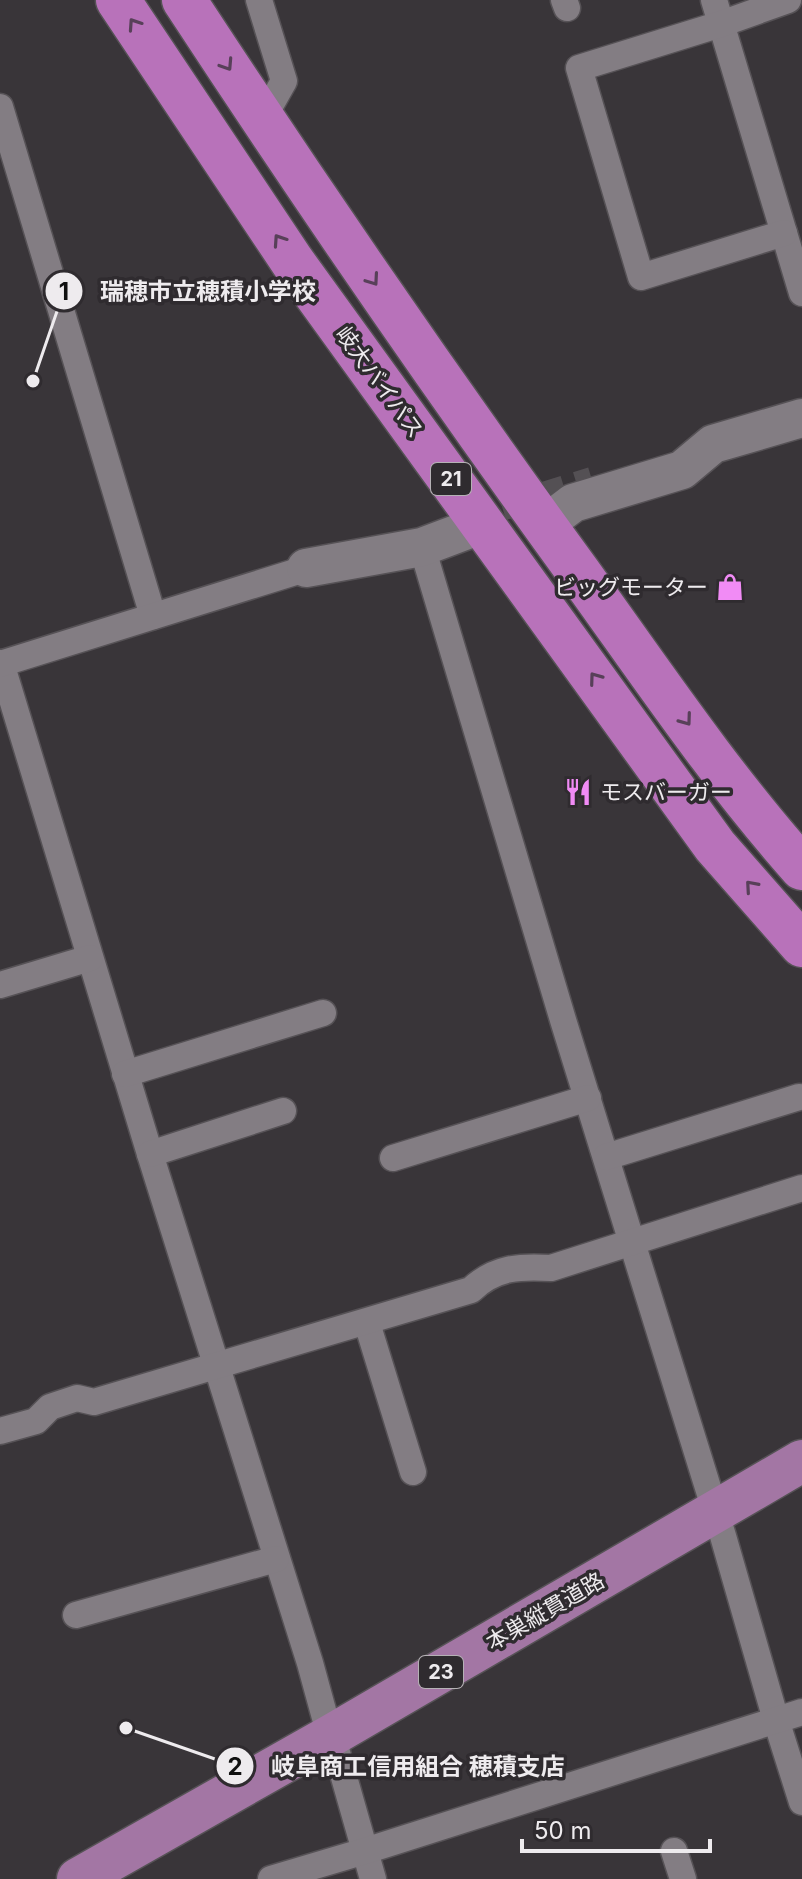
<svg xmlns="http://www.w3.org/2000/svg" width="802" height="1879" font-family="Inter,'Noto Sans JP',sans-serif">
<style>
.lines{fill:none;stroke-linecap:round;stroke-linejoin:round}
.street-tunnel{stroke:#545054;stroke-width:26;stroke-dasharray:26 13;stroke-linecap:butt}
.street-casing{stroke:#565256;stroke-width:29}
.secondary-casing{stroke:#565256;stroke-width:41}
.primary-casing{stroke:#565256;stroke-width:45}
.highway-casing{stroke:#565256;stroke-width:47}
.street{stroke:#837d83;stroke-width:26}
.secondary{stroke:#837d83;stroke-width:38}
.primary{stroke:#a376a4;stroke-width:42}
.highway{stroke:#b872ba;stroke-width:44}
.oneway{stroke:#584059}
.labels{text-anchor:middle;stroke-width:7;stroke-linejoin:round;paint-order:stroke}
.shield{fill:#2f2b2f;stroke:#b5b1b5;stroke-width:2}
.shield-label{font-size:20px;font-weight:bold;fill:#eeebee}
.street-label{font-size:22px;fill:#eeebee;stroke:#2f2b2f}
.poi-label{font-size:22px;fill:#eeebee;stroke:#2f2b2f;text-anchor:end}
.leader{fill:none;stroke:#eeebee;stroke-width:3}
.callout-dot{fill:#eeebee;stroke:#2f2b2f;stroke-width:3}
.mark-label{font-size:24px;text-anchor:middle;font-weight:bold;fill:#111}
.callout-label{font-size:24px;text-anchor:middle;font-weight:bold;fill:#eeebee;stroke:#2f2b2f;stroke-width:7;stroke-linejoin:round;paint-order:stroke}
</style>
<rect width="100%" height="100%" fill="#393539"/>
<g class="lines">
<!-- street-tunnel -->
<path class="street-tunnel" d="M465,519L592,480"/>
<!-- street casing -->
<g class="street-casing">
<g id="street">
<path d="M259,0L284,81L262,120"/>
<path d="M564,0L567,8"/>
<path d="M714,0L802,293"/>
<path d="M0,107L153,616"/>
<path d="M784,233L641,277L579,68L721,24L788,0"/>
<path d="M422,547L563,1020L723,1536L776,1720L802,1802"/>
<path d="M1,663L150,1154L310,1663L330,1736"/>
<path d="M0,664L321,564"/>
<path d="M0,985L90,958"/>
<path d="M125,1074L323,1013"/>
<path d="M150,1154L283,1111"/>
<path d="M606,1157L799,1097"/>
<path d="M393,1158L588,1098"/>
<path d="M367,1323L413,1472"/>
<path d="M0,1431L36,1421L50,1407L77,1398L94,1402L471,1290C495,1267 520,1266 551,1268L802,1188"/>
<path d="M76,1615L276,1559"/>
<path d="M332,1735L373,1879"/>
<path d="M674,1851L683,1879"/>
<path d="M271,1879L365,1851L802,1712"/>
</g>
</g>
<!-- secondary casing -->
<g class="secondary-casing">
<g id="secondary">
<path d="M544,525L573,503L682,470L713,444L802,418"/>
<path d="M306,568L422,547L483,524"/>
</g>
</g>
<!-- primary casing -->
<g class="primary-casing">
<path id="primary" d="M78,1879L332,1735L802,1461"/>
</g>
<!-- highway casing -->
<g class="highway-casing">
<g id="highway">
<path d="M118,0L292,261L715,846L802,945"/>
<path d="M184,0C311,194 443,386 579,573C651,673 720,776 802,868"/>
</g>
</g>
<!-- street -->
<use href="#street" class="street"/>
<!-- secondary -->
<use href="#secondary" class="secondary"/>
<!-- primary -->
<use href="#primary" class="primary"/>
<!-- highway -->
<use href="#highway" class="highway"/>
</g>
<!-- one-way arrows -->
<defs><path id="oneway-chevron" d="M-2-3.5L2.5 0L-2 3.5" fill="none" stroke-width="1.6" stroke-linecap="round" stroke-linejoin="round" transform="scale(2)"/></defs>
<g class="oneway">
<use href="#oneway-chevron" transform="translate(134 24) rotate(-124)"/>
<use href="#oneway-chevron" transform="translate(227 65) rotate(57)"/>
<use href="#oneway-chevron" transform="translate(279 240) rotate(-124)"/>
<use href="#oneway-chevron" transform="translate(373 280) rotate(55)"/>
<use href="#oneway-chevron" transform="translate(595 678) rotate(-126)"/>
<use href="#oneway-chevron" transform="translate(686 720) rotate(54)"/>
<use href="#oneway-chevron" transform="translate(751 886) rotate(-131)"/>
</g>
<!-- icons -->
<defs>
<g id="shop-bare" transform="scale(2.16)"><path d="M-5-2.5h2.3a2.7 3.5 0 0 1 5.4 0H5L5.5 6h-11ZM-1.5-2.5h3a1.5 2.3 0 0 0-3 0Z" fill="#f18bf5" stroke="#2f2b2f" stroke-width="2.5" paint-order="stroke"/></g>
<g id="restaurant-bare" transform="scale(2.16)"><path d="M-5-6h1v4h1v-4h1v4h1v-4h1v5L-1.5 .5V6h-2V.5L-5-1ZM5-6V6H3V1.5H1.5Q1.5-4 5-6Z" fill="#f18bf5" stroke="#2f2b2f" stroke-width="2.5" paint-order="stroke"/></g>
</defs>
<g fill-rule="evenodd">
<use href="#shop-bare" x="730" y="587"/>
<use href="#restaurant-bare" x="578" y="792"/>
</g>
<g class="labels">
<!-- shield labels -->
<g class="shield">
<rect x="431" y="463" width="40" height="32" rx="6"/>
<rect x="419" y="1656" width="44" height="32" rx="6"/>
</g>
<g class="shield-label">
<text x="451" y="486">21</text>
<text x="441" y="1679">23</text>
</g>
<!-- street labels -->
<g class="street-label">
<text transform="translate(380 382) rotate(54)" y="8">岐大バイパス</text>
<text transform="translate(545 1611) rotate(-30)" y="8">本巣縦貫道路</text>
</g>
<!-- poi labels -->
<g class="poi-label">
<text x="708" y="595">ビッグモーター</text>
<text x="600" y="800" text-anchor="start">モスバーガー</text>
</g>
</g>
<!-- callouts -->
<path class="leader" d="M33 381L64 291M126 1728L235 1766"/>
<g class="callout-dot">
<circle cx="33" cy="381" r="8"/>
<circle cx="126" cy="1728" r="8"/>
<circle cx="64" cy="291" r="20"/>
<circle cx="235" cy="1766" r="20"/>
</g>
<g class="mark-label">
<text x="64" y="300">1</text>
<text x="235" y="1775">2</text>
</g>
<g class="callout-label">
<text x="208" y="300">瑞穂市立穂積小学校</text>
<text x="418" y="1775">岐阜商工信用組合 穂積支店</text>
</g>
<!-- scale -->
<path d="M522 1839v12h188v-12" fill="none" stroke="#eeebee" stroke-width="4"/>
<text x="534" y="1839" font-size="24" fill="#eeebee" stroke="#2f2b2f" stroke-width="6" paint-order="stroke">50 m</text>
</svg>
